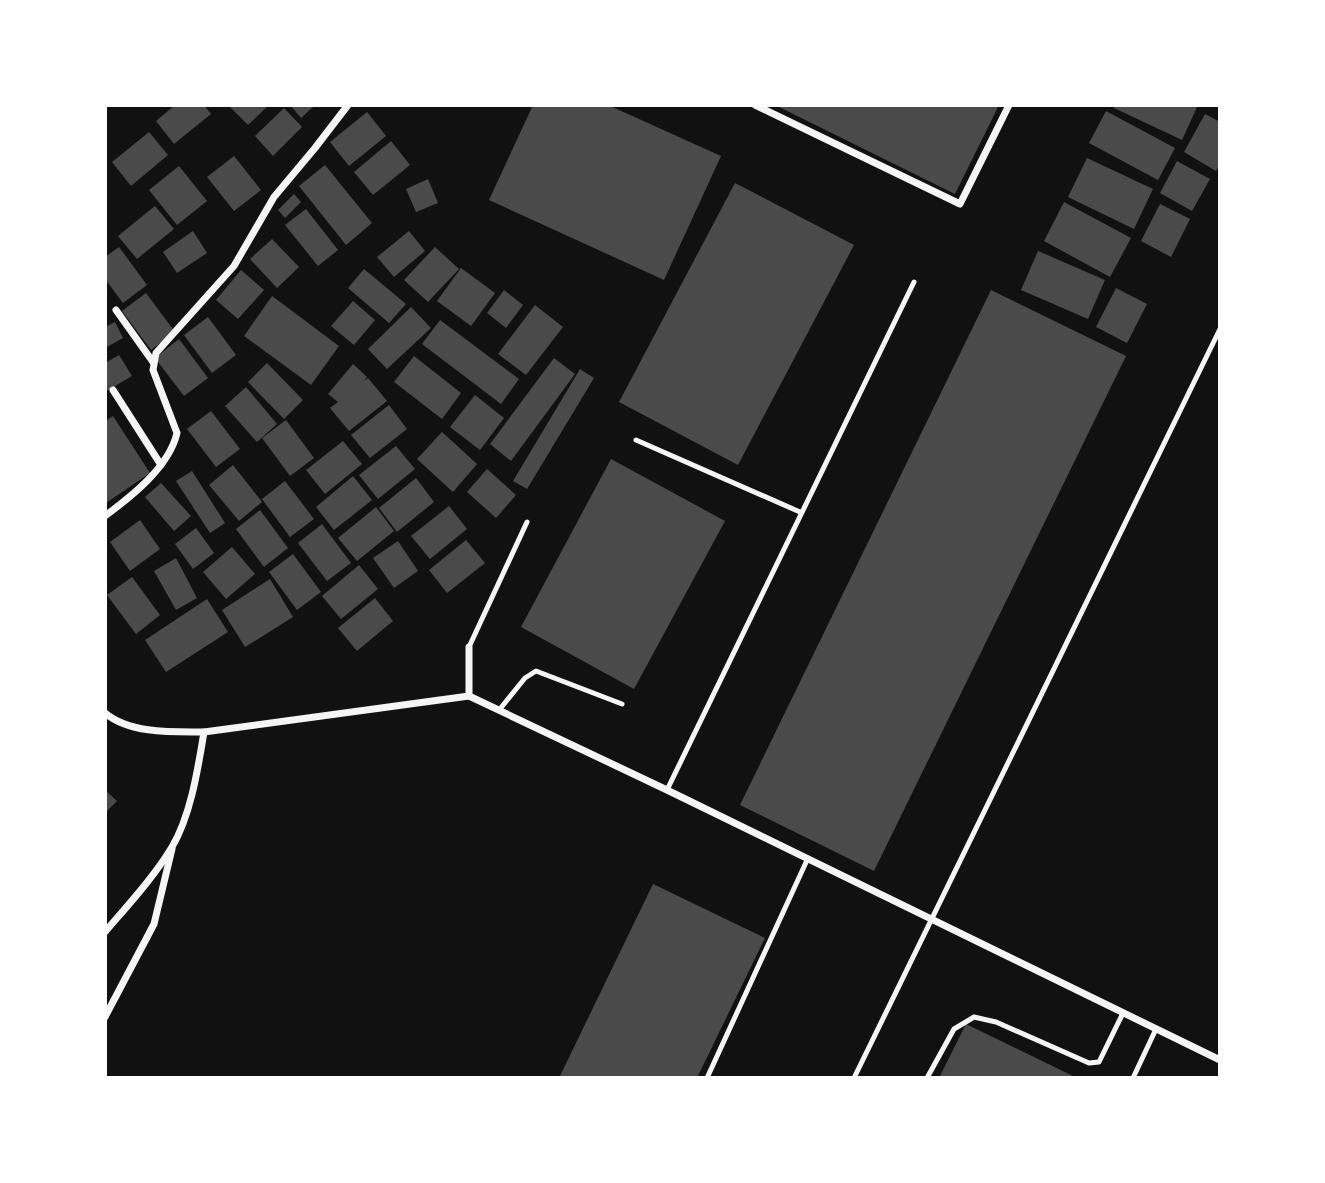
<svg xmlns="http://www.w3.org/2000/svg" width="1325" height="1183" font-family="'Work Sans',sans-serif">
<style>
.building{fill:#4a4a4a}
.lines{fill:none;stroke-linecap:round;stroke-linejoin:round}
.service{stroke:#f5f5f5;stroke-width:5}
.minor{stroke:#f5f5f5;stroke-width:7}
</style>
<rect width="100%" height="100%" fill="#111"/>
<!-- building -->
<g class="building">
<path d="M175,105H204L211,114L174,144L156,121Z"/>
<path d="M228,105H269L248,125Z"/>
<path d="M290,105H315L301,118Z"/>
<path d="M533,105H608L721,156L664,280L489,200Z"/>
<path d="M775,105H999L955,194Z"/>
<path d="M1115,105H1198L1182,140L1114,108Z"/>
<path d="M284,108L302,127L273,156L255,136Z"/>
<path d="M1106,111L1175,148L1158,180L1089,143Z"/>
<path d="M367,112L386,136L349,166L330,142Z"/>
<path d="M1205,114L1220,122V164L1216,171L1184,152Z"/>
<path d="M149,132L168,155L131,186L112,162Z"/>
<path d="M391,141L410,165L373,195L354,172Z"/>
<path d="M234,156L261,190L234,211L207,177Z"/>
<path d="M1087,158L1153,189L1134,229L1068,197Z"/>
<path d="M1177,161L1210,179L1192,211L1160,193Z"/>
<path d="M325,165L372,223L346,245L299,186Z"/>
<path d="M179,166L207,201L177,225L149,190Z"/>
<path d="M428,179L438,203L416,212L406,189Z"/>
<path d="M735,183L854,245L738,465L619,402Z"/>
<path d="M294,194L301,202L285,218L278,210Z"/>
<path d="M1064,202L1131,238L1110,277L1044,241Z"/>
<path d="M1160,204L1190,219L1171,257L1141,241Z"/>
<path d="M155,206L174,229L137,259L118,236Z"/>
<path d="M306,209L338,250L318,266L285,225Z"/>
<path d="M193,231L207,253L177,273L163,252Z"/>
<path d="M409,231L425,251L394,277L377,257Z"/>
<path d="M272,239L299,267L277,288L250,259Z"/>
<path d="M119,247L147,285L123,303L105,279V257Z"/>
<path d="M435,247L459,269L428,302L404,280Z"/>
<path d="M1038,251L1105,280L1088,319L1021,290Z"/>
<path d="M461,268L495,293L471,326L437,301Z"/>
<path d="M364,269L406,304L389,323L348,288Z"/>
<path d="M241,270L264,290L238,319L216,300Z"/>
<path d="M1116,288L1147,304L1127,343L1096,327Z"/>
<path d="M504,290L523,305L506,328L487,313Z"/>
<path d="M991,290L1126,356L874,871L740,805Z"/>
<path d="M146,293L175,332L151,350L122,311Z"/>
<path d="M272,296L339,346L311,385L244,336Z"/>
<path d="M353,301L375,320L354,345L331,326Z"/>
<path d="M535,305L563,327L526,375L498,354Z"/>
<path d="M411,307L431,328L387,369L368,349Z"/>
<path d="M208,317L236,355L212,373L184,335Z"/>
<path d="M440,320L519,379L501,404L422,344Z"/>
<path d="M115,322L123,338L105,348V327Z"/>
<path d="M179,339L208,378L184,396L155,358Z"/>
<path d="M119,355L132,376L105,392V363Z"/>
<path d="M414,356L461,393L442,419L394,382Z"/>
<path d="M554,358L575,374L511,461L490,444Z"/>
<path d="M267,363L303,400L284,419L248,382Z"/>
<path d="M353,364L367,377L364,381L368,378L387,401L349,431L330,408L338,402L328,394Z"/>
<path d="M580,369L594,378L527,489L513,481Z"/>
<path d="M246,387L277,424L257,442L225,406Z"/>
<path d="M475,395L504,418L480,450L450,427Z"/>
<path d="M389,405L407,429L370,458L351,435Z"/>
<path d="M211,411L240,449L216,467L187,429Z"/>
<path d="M113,416L150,473L106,503L105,421Z"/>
<path d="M286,420L314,458L290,476L262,438Z"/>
<path d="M442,432L477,464L453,492L417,459Z"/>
<path d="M343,441L362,464L325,494L306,470Z"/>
<path d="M396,446L415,469L378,499L359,475Z"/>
<path d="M611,459L725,521L634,689L521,627Z"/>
<path d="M233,465L262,502L239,521L209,485Z"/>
<path d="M487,469L516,495L496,518L467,492Z"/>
<path d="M192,471L225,523L210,533L176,481Z"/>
<path d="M353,476L372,500L334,530L316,507Z"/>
<path d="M416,478L434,502L397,532L379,508Z"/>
<path d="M285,481L314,519L290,537L262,499Z"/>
<path d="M161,483L191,516L174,531L145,497Z"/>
<path d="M449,506L467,529L430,559L411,536Z"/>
<path d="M376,507L394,531L357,561L338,538Z"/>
<path d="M260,510L288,548L264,567L236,529Z"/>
<path d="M140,520L160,549L130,571L110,542Z"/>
<path d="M322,524L351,563L327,581L298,543Z"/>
<path d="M196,528L214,553L193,569L175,544Z"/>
<path d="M466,540L485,563L447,593L429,570Z"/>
<path d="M398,541L418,571L394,588L373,558Z"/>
<path d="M232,547L255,574L226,599L203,572Z"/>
<path d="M293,554L321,592L297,610L269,572Z"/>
<path d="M176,558L197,598L176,610L154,571Z"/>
<path d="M359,565L378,589L341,619L322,596Z"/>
<path d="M132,577L160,615L136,634L107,595Z"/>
<path d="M270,579L293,617L245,647L222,610Z"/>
<path d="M375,598L393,621L357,651L338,628Z"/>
<path d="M207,599L228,632L166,672L145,640Z"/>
<path d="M105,790L117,801L105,813Z"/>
<path d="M653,884L765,938L697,1078H559Z"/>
<path d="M966,1024L1077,1078H939Z"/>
</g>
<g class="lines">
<!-- service -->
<g class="service">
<path d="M636,440L800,512"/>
<path d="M469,647L527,522"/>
<path d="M500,709L525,678L536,671L622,704"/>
<path d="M667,790L914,282"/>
<path d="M707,1078L808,858"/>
<path d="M854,1078L1220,329"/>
<path d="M927,1078L954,1029L974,1017L996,1022L1089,1063L1099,1062L1123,1013"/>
<path d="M1133,1078L1156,1029"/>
</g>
<!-- minor -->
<g class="minor">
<path d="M755,105L960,204L1009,105"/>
<path d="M116,310L153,362"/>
<path d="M113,390L161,465"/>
<path d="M105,516C132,496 169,467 177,433L153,370L156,353L234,266L274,197L315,148L348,105"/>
<path d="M469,647V696"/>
<path d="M105,713C130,734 173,732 204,732L469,696L667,790L1220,1060"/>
<path d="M105,932C128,905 154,877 172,847C191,815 198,768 204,732"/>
<path d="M105,1017L154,924L172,849"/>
</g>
</g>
<!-- border -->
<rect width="1325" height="1183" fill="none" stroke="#ffffff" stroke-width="214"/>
</svg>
